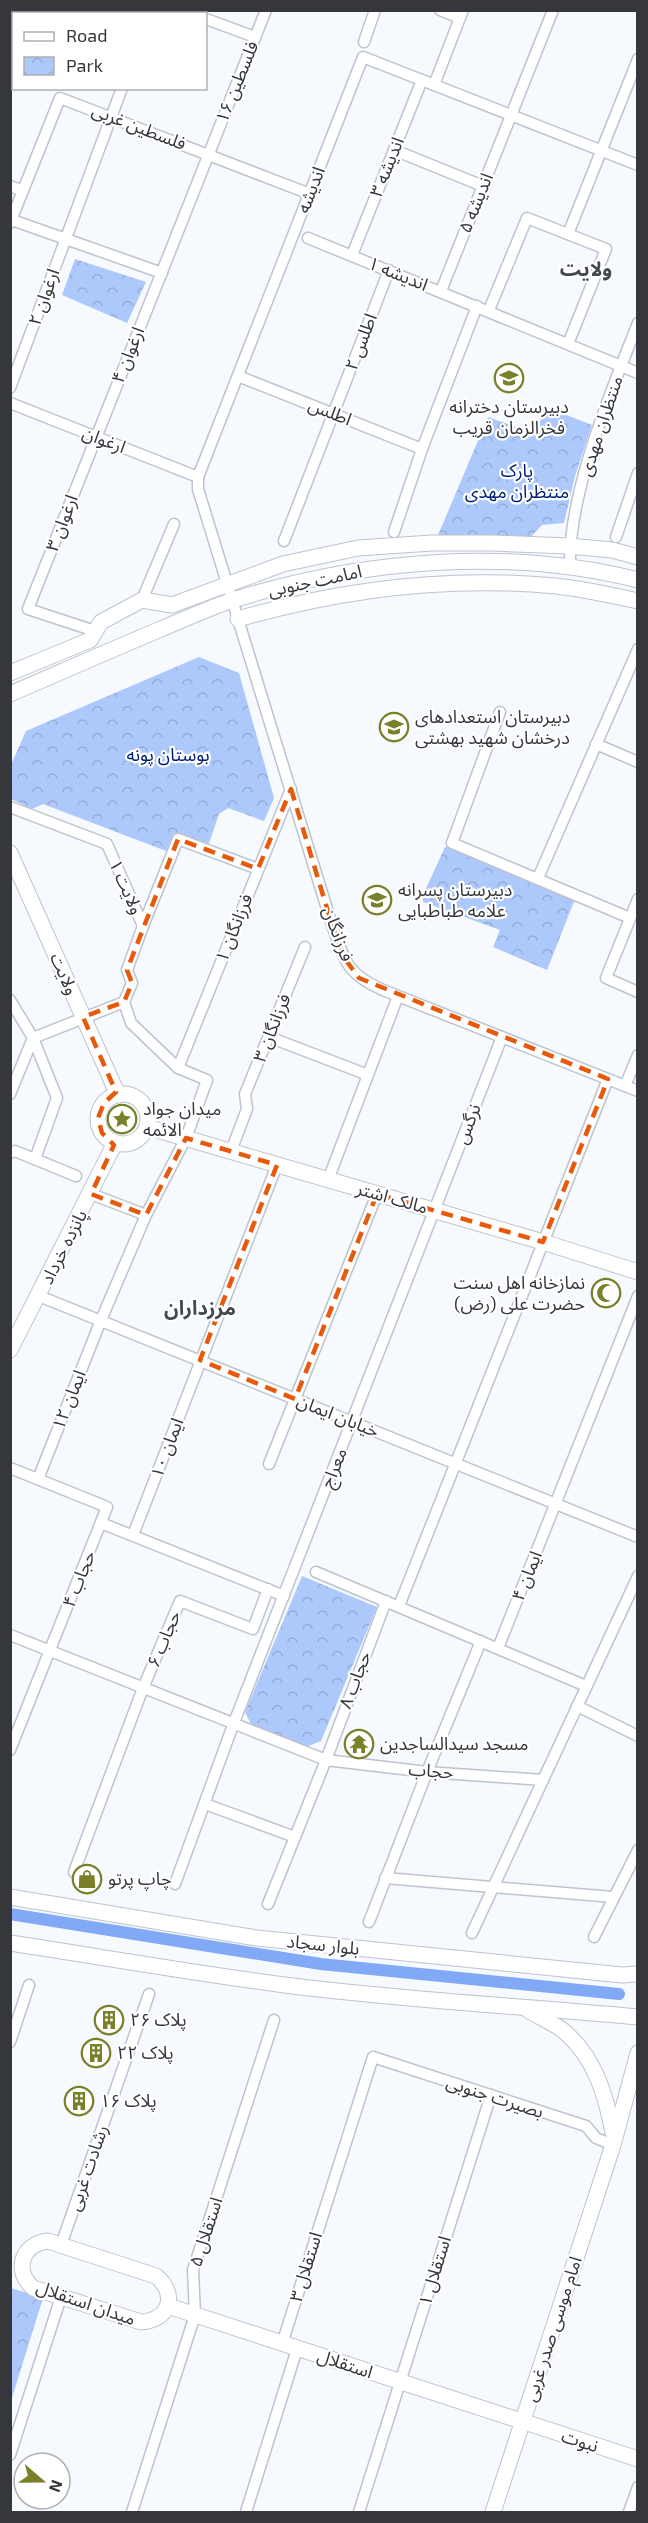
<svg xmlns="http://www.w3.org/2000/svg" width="648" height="2523" font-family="'Exo 2','Noto Sans Arabic',sans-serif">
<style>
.park{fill:url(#park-crowns)}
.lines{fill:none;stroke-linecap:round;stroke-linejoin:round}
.canal{stroke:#81a9f5;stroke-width:12}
.street-casing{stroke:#bdc4cf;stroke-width:13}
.secondary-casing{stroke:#bdc4cf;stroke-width:17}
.street{stroke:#fff;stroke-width:10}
.secondary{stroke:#fff;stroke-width:15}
.marked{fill:none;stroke:#e8590c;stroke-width:4.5;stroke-dasharray:12 8;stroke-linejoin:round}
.labels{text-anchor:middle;stroke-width:4.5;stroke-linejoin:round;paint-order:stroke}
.street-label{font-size:18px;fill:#35373c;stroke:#fff}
.poi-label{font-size:18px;fill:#35373c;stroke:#fff;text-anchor:start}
.park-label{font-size:18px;fill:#002075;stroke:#fff}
.neighbourhood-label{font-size:20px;font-weight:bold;fill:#434851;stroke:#fff}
</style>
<defs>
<pattern id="park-crowns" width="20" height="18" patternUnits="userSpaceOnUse" patternTransform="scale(1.5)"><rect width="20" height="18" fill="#adc8fa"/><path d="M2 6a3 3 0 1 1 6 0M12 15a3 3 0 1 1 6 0" fill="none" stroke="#95acd7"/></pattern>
</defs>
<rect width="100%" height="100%" fill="#f6f9fd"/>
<!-- park -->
<g class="park">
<path d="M75,259L146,282L127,323L62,295Z"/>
<path d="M546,407L592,425L575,476L564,523L542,525L528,540H436L488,417L535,434Z"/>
<path d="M199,657L239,673L274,798L264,821L228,808L219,814L208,846L174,833L166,851L43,804L32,809L11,799V765L26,731Z"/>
<path d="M449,846L575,899L547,970L493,947L500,930L423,902V895L445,847Z"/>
<path d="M302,1576L377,1607L321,1741L306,1747L251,1724L245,1712Z"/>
<path d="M11,2288L43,2298L11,2401Z"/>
</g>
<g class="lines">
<!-- canal -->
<path class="canal" d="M10,1914L321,1964L619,1994"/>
<!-- street casing -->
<g class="street-casing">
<g id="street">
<path d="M440,10L460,18"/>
<path d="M206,19L255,37"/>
<path d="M364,42L375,10"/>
<path d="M434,85L463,10"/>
<path d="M394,150L483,186"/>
<path d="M638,165L363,57L198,477V489L332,925C345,961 346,974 383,990L638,1091"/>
<path d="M10,186L23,191"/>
<path d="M12,220L162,273"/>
<path d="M10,223L60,98L310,194"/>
<path d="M568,234L638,59"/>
<path d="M308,238L638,373"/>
<path d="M352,255L422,80"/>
<path d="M441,291L553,10"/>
<path d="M489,310L527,218L606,249L568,344"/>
<path d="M238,376L422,449"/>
<path d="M10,388L122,88"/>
<path d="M10,403L198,477"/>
<path d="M394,532L422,449L477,306"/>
<path d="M616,537L638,473"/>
<path d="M284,541L389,270"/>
<path d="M570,567C568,494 611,391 638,323"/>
<path d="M142,600L174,524"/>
<path d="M95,631L28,609L266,10"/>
<path d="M500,712L452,843L630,918"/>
<path d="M596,744L638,762"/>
<path d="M10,807L107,844L143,926L178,839L258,869"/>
<path d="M538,878L638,649"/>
<path d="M638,899L606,978L638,992"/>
<path d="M10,1000L33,1038L57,1098L35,1159"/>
<path d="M269,1037L368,1075"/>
<path d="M33,1038L124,1002"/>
<path d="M178,1068L291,789"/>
<path d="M625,1086L638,1055"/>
<path d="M10,1094L33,1038"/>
<path d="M231,1151L247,1109L245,1094L305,947"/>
<path d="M10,1153L15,1151L76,1176"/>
<path d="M328,1180L398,996"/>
<path d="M91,1194L146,1215"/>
<path d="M39,1296L638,1537"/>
<path d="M269,1464L377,1194"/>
<path d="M10,1468L107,1507L10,1750"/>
<path d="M38,1479L101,1320L146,1215L186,1138L207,1080L178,1068L131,1023L124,1002L132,983L127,970L143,926"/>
<path d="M101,1523L284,1596"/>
<path d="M133,1535L277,1165"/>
<path d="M316,1572L586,1686"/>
<path d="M399,1606L608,1079"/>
<path d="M10,1635L326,1760L427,1772L543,1780L638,1576"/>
<path d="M498,1648L638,1296"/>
<path d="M577,1706L638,1736"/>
<path d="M205,1804L295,1837"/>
<path d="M74,1872L143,1688L180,1601L253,1629L268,1589"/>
<path d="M385,1878L613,1897"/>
<path d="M175,1884L233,1725L502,1037"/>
<path d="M268,1904L326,1760L386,1601"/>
<path d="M369,1922L427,1772L481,1641"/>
<path d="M472,1933L543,1780"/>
<path d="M594,1937L638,1850"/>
<path d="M10,2042L29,1985"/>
<path d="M61,2245L149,1994"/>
<path d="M282,2344L373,2057L586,2126L596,2138L613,2145"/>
<path d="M10,2455L61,2297"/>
<path d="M132,2512L195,2315L193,2270L274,2020"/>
<path d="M246,2512L297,2349"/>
<path d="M359,2512L491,2095"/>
<path d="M629,2512L638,2487"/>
</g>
</g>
<!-- secondary casing -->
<g class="secondary-casing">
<g id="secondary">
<path d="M238,619C342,589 449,576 556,586C584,589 611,595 638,601"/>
<path d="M10,673L90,640L101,622L142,600L172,605L283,564L358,548L432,543H492L569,546L612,550L638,557"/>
<path d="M10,694C61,672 111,650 161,629C185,619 209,608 233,600C360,560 508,547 638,580"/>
<path d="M10,853L118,1095"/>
<circle cx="123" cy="1119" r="25"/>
<path d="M147,1127L543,1242L638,1272"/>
<path d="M10,1350L115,1143"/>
<path d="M10,1897L257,1938L622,1975L638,1974"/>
<path d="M10,1943C102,1957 193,1973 285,1985C402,2000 520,2006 638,2017"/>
<path d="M529,2011C541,2018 556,2024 566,2033C595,2059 606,2095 613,2133"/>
<path d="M48,2241L156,2276C178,2294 170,2320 141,2322L33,2288C13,2270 22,2244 48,2241Z"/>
<path d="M168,2306L638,2459"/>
<path d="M493,2512L613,2145L638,2053"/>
</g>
</g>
<!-- street -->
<use href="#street" class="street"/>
<!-- secondary -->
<use href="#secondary" class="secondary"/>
</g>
<!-- marked area -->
<path class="marked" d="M291,789L332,925L345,959L359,978L608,1079L543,1242L377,1194L295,1399L200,1360L277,1165L186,1138L146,1215L91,1194L114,1145L102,1133L98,1118L104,1103L116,1092L83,1017L124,1002L132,983L127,970L178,839L258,869Z"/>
<!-- icons -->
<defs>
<g id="school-ring" transform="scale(1.5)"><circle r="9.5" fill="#fff" stroke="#7a7f29" stroke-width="1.5"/><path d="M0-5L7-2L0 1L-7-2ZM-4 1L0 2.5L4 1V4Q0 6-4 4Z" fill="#7a7f29"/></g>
<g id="sight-ring" transform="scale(1.5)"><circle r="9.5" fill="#fff" stroke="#7a7f29" stroke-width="1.5"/><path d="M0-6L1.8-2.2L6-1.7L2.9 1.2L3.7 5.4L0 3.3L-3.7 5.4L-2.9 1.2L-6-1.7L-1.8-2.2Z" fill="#7a7f29"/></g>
<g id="mosque-ring" transform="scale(1.5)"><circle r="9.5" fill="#fff" stroke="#7a7f29" stroke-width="1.5"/><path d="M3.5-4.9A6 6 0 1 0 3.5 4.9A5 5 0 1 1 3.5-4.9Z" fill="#7a7f29"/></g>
<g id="temple-ring" transform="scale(1.5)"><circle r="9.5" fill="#fff" stroke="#7a7f29" stroke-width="1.5"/><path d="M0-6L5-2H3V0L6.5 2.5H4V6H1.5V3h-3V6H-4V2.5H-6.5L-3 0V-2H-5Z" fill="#7a7f29"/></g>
<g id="shop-ring" transform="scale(1.5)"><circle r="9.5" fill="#fff" stroke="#7a7f29" stroke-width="1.5"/><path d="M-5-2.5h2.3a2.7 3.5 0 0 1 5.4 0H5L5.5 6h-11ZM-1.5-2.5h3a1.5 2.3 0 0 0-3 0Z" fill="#7a7f29"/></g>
<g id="building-ring" transform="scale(1.5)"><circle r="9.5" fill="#fff" stroke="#7a7f29" stroke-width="1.5"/><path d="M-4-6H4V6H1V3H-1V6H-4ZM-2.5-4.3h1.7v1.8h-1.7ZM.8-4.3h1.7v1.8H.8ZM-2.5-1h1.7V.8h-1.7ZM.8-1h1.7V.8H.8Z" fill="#7a7f29"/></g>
</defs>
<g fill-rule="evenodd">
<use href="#school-ring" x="509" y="378"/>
<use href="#school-ring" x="394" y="727"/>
<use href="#school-ring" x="377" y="900"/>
<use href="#sight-ring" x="122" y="1119"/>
<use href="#mosque-ring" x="606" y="1293"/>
<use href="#temple-ring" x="359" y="1744"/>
<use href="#shop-ring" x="87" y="1879"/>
<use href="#building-ring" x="109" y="2020"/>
<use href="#building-ring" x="96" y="2053"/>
<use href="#building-ring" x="79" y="2101"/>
</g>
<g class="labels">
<!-- street labels -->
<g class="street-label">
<text transform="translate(237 82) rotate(-68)" y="6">فلسطین ۱۶</text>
<text transform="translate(139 127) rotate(21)" y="6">فلسطین غربی</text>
<text transform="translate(387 167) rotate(-68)" y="6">اندیشه ۳</text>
<text transform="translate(311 190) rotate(-69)" y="6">اندیشه</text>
<text transform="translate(476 203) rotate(-68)" y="6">اندیشه ۵</text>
<text transform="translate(398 274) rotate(22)" y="6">اندیشه ۱</text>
<text transform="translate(44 297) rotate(-70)" y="6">ارغوان ۲</text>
<text transform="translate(361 342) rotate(-69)" y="6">اطلس ۲</text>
<text transform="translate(128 355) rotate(-68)" y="6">ارغوان ۴</text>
<text transform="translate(330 412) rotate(22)" y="6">اطلس</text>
<text transform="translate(601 426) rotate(-72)" y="6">منتظران مهدی</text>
<text transform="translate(104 440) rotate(21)" y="6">ارغوان</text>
<text transform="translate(62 523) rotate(-69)" y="6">ارغوان ۳</text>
<text transform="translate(315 581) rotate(-12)" y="6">امامت جنوبی</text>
<text transform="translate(126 887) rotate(66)" y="6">ولایت ۱</text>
<text transform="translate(234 928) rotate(-68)" y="6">فرزانگان ۱</text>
<text transform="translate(338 934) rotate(70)" y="6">فرزانگان</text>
<text transform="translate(64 974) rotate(66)" y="6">ولایت</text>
<text transform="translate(272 1028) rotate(-68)" y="6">فرزانگان ۳</text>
<text transform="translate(468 1124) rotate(-69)" y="6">نرگس</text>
<text transform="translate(392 1198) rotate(16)" y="6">مالک اشتر</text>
<text transform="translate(64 1247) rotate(-63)" y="6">پانزده خرداد</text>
<text transform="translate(69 1400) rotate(-68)" y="6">ایمان ۱۲</text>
<text transform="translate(338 1416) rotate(22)" y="6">خیابان ایمان</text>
<text transform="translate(167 1448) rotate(-69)" y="6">ایمان ۱۰</text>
<text transform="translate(334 1468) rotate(-68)" y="6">معراج</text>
<text transform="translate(527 1576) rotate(-68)" y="6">ایمان ۴</text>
<text transform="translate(79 1579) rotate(-68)" y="6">حجاب ۴</text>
<text transform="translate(164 1639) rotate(-67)" y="6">حجاب ۶</text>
<text transform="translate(355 1680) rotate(-69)" y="6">حجاب ۸</text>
<text transform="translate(431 1771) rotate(5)" y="6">حجاب</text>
<text transform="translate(323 1945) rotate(6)" y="6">بلوار سجاد</text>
<text transform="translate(495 2097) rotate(18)" y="6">بصیرت جنوبی</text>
<text transform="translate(88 2168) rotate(-71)" y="6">رشادت غربی</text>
<text transform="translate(206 2232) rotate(-72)" y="6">استقلال ۵</text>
<text transform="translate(306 2267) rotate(-73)" y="6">استقلال ۳</text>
<text transform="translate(435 2271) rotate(-73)" y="6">استقلال ۱</text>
<text transform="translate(86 2303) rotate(19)" y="6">میدان استقلال</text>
<text transform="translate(553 2329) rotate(-72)" y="6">امام موسی صدر غربی</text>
<text transform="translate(345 2364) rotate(18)" y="6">استقلال</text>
<text transform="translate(580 2441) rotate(18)" y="6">نبوت</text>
</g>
<!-- poi labels -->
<g class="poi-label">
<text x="509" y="413" text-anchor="middle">دبیرستان دخترانه<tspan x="509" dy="21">فخرالزمان قریب</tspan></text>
<text x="415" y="723">دبیرستان استعدادهای<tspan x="415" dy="21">درخشان شهید بهشتی</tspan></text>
<text x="398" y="896">دبیرستان پسرانه<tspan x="398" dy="21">علامه طباطبایی</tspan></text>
<text x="143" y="1115">میدان جواد<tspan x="143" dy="21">الائمه</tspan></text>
<text x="585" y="1289" text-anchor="end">نمازخانه اهل سنت<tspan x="585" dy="21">حضرت علی (رض)</tspan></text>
<text x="380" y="1750">مسجد سیدالساجدین</text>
<text x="108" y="1885">چاپ پرتو</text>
<text x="130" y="2026">پلاک ۲۶</text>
<text x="117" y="2059">پلاک ۲۲</text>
<text x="100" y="2107">پلاک ۱۶</text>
</g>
<!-- park labels -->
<g class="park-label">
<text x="517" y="477">پارک<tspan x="517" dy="21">منتظران مهدی</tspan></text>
<text x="168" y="761">بوستان پونه</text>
</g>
<!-- neighbourhood labels -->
<g class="neighbourhood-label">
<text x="586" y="276">ولایت</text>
<text x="200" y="1315">مرزداران</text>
</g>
</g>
<!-- border -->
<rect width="648" height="2523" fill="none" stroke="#35373c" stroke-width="24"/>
<!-- legend -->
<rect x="12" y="12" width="195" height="78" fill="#ffffff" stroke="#aeafb1" stroke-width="1.5"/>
<rect x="24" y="32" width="30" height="9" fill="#ffffff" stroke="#aeafb1" stroke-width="1.5"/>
<text x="66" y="42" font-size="18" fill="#35373c">Road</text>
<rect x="24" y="57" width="30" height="18" fill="url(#park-crowns)" stroke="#aeafb1" stroke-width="1.5"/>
<text x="66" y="72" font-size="18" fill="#35373c">Park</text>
<!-- north arrow -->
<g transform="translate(42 2481) rotate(110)"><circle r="28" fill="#ffffff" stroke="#aeafb1" stroke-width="1.5"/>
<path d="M0-4.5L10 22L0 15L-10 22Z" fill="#7a7f29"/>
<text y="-9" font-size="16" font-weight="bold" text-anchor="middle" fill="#35373c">N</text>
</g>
</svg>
